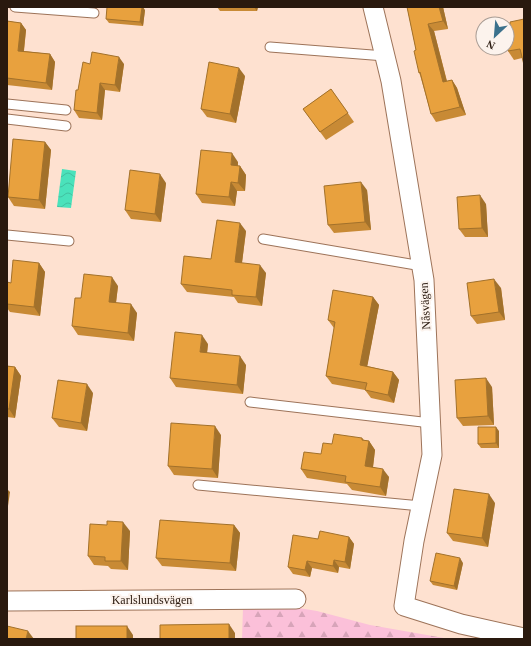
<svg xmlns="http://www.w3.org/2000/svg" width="531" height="646" font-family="Georgia,serif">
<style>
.forest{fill:url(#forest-firs)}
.water{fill:url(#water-waves)}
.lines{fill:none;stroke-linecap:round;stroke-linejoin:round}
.service-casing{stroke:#9d7359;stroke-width:11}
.minor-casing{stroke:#9d7359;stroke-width:21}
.service{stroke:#fff;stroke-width:9}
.minor{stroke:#fff;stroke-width:19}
.wall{fill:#c88a35}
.shaded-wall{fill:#a2712b}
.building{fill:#e8a13e;stroke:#a2712b}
.labels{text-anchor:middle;stroke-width:4;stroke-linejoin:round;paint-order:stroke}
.street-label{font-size:12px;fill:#29190e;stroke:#fcf3ed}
</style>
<defs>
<pattern id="forest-firs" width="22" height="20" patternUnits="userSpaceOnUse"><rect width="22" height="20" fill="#fbc0d9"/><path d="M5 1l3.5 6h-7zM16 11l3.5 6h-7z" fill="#d7a4b9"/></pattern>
<pattern id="water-waves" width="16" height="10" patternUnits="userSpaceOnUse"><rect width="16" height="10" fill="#4ae2bb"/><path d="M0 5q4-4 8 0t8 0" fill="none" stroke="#41c1a0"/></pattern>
</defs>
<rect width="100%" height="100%" fill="#fee1d0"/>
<!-- forest -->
<path class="forest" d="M287,606L317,611L370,625L444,638L443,639H242L243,608Z"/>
<!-- water -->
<path class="water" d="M62,169L76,171L71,208L57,207Z"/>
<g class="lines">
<!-- service casing -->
<g class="service-casing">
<g id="service">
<path d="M15,7L94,13"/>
<path d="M270,47L385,56"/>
<path d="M7,104L66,110"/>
<path d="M7,119L66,126"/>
<path d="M7,235L69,241"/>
<path d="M263,239L422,266"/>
<path d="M250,402L431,423"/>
<path d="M198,485L421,506"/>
</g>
</g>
<!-- minor casing -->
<g class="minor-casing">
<g id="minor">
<path d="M373,7L391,81L424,280L432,455L414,541L404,606L461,624L524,638"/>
<path d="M7,601L296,599"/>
</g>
</g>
<!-- service -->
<use href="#service" class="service"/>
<!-- minor -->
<use href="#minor" class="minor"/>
</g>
<!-- wall -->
<g class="wall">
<path d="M217,7H258L257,11H220Z"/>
<path d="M407,7H443L448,29L434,31L447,81L452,80L457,88L466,115L436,122L431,114L420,75L419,73L416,50Z"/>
<path d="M145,10L143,26L109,23L106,19Z"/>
<path d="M524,19L522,58L514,60L508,51L510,25Z"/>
<path d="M7,21L21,23L26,30L24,51L50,54L55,62L52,90L7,85Z"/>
<path d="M90,64H124L120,92L105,90L102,120L79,118L74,110L78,90Z"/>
<path d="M245,76L236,123L207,117L201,109Z"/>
<path d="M331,89L354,122L326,140L303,109Z"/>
<path d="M45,142L51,150L45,209L14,206L8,197Z"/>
<path d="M238,162V166H240L246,175L245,191H237L235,206L202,203L196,194Z"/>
<path d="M166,183L161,222L131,219L125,210Z"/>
<path d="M367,190L371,230L334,233L328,225Z"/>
<path d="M486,204L488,237H465L459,229Z"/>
<path d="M246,231L242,263L266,273L262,306L238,303L234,297L187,292L181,284Z"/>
<path d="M39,263L45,272L40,316L10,312L7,308V282L11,283Z"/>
<path d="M118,286L116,303L137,313L134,341L78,335L72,326L81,298Z"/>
<path d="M501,288L505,320L477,324L471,316Z"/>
<path d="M373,297L379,305L367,366L393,372L399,380L394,403L371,398L365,390L332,384L326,376L334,328L328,320Z"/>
<path d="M208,344L207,353L246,365L243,394L176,387L170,378Z"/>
<path d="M7,366L15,367L21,376L15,418L7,417Z"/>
<path d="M492,387L494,425L463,426L457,418Z"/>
<path d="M93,393L87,431L59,427L52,418Z"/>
<path d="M499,431V448H481L478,444Z"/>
<path d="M221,435L218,478L174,475L168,466Z"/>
<path d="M362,438L364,440L369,441L375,450L373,467L389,477L386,496L352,490L347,484L307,478L301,469L321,454L332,444Z"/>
<path d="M495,503L488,547L453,541L447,533Z"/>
<path d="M234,525L240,533L236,571L162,566L156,558Z"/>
<path d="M130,531L128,570L111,569L108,566L94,565L88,556Z"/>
<path d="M349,537L354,544L350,569L339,567L338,573L312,568L310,577L293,574L288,567L318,539Z"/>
<path d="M463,563L457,590L433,585L430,581Z"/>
</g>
<!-- shaded-wall -->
<g class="shaded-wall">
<path d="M142,7H143L145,10L143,26L140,22Z"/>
<path d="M254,7H258L257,11Z"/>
<path d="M439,7H443L448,29L443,21Z"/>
<path d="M21,23L26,30L23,58L18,51Z"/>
<path d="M428,24L434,31L449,90L443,82Z"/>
<path d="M50,54L55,62L52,90L46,83Z"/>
<path d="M119,57L124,64L120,92L115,85Z"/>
<path d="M239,68L245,76L236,123L230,114Z"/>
<path d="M452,80L457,88L466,115L460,107Z"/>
<path d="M100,83L105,90L102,120L97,113Z"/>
<path d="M45,142L51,150L45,209L39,200Z"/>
<path d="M232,153L238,162L237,174L231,165Z"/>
<path d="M240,166L246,175L245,191L238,183Z"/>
<path d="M160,174L166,183L161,222L155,214Z"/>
<path d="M231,182L237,191L235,206L229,197Z"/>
<path d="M361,182L367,190L371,230L365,222Z"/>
<path d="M480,195L486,204L488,237L482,228Z"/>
<path d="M240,223L246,231L241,270L235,262Z"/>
<path d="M39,263L45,272L40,316L34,307Z"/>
<path d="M260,265L266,273L262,306L256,297Z"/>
<path d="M112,277L118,286L115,310L109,302Z"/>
<path d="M494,279L501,288L505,320L499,312Z"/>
<path d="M373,297L379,305L366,373L360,365Z"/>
<path d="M131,304L137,313L134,341L128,333Z"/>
<path d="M202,335L208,344L206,361L200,352Z"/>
<path d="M240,356L246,365L243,394L237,385Z"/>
<path d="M15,367L21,376L15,418L9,409Z"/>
<path d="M393,372L399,380L394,403L388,395Z"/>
<path d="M486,378L492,387L494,425L488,416Z"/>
<path d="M87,384L93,393L87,431L81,423Z"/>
<path d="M215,426L221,435L218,478L212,469Z"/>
<path d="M496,427L499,431V448L496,443Z"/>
<path d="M369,441L375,450L372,475L365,466Z"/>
<path d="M383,469L389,477L386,496L380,487Z"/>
<path d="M7,489L10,492L7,513Z"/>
<path d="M489,494L495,503L488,547L482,538Z"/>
<path d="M123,522L130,531L128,570L121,561Z"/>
<path d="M234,525L240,533L236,571L230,563Z"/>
<path d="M349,537L354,544L350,569L345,562Z"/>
<path d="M460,558L463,563L457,590L454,586Z"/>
<path d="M334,560L339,567L338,573L333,566Z"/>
<path d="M307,561L312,568L310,577L305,570Z"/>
<path d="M229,624L235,633V639H229Z"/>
<path d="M127,626L133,635V639H127Z"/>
<path d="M28,631L34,639H26Z"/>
</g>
<!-- building -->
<g class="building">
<path d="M107,7H142L140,22L106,19Z"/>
<path d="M407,7H439L443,21L428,24L443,82L452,80L460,107L431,114L420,72L419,73L414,51L416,50Z"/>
<path d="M524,19V65L520,49L508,51L507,46V26L510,25V22Z"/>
<path d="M7,21L21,23L18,51L50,54L46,83L7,78Z"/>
<path d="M92,52L119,57L115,85L100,83L97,113L74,110L76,90H78L83,62L90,64Z"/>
<path d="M209,62L239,68L230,114L201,109Z"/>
<path d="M331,89L348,113L320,132L303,109Z"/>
<path d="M13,139L45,142L39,200L8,197Z"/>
<path d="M201,150L232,153L231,165L240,166L238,183L231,182L229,197L196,194Z"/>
<path d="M130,170L160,174L155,214L125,210Z"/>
<path d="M361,182L365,222L328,225L324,186Z"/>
<path d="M480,195L482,228L459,229L457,197Z"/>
<path d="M217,220L240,223L235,262L260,265L256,297L232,295V290L181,284L184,256L211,259Z"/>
<path d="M13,260L39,263L34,307L7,304V282L11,283Z"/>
<path d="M84,274L112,277L109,302L131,304L128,333L72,326L75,298H81Z"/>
<path d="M494,279L499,312L471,316L467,283Z"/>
<path d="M333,290L373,297L360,365L393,372L388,395L365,390L367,383L326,376L335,322L328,320Z"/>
<path d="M175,332L202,335L200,352L240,356L237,385L170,378Z"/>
<path d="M7,366L15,367L9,409H7Z"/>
<path d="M486,378L488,416L457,418L455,380Z"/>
<path d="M58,380L87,384L81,423L52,418Z"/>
<path d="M171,423L215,426L212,469L168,466Z"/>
<path d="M478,427H496V443L478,444Z"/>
<path d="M334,434L362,438V440L369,441L365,466L383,469L380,487L345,482L346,476L301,469L304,452L321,454L323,443L332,444Z"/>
<path d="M454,489L489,494L482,538L447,533Z"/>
<path d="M160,520L234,525L230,563L156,558Z"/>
<path d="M107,521L123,522L121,561H105V557L88,556L90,524L107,525Z"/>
<path d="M320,531L349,537L345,562L334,560L333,566L307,561L305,570L288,567L293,535L318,539Z"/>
<path d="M436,553L460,558L454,586L430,581Z"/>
<path d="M229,624V639H160V625Z"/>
<path d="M7,626L28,631L26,639H7Z"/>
<rect x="76" y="626" width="51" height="13"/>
</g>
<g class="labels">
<!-- street labels -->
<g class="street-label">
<text transform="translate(425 306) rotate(-93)" y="4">Nåsvägen</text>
<text x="152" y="604">Karlslundsvägen</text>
</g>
</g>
<!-- border -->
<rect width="531" height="646" fill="none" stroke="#29190e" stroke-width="16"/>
<!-- north arrow -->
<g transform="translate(495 36) rotate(206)"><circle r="19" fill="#fcf3ed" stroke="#a89c94"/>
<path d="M0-3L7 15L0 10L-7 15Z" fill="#3b718c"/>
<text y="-6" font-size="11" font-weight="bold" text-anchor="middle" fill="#29190e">N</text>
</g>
</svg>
